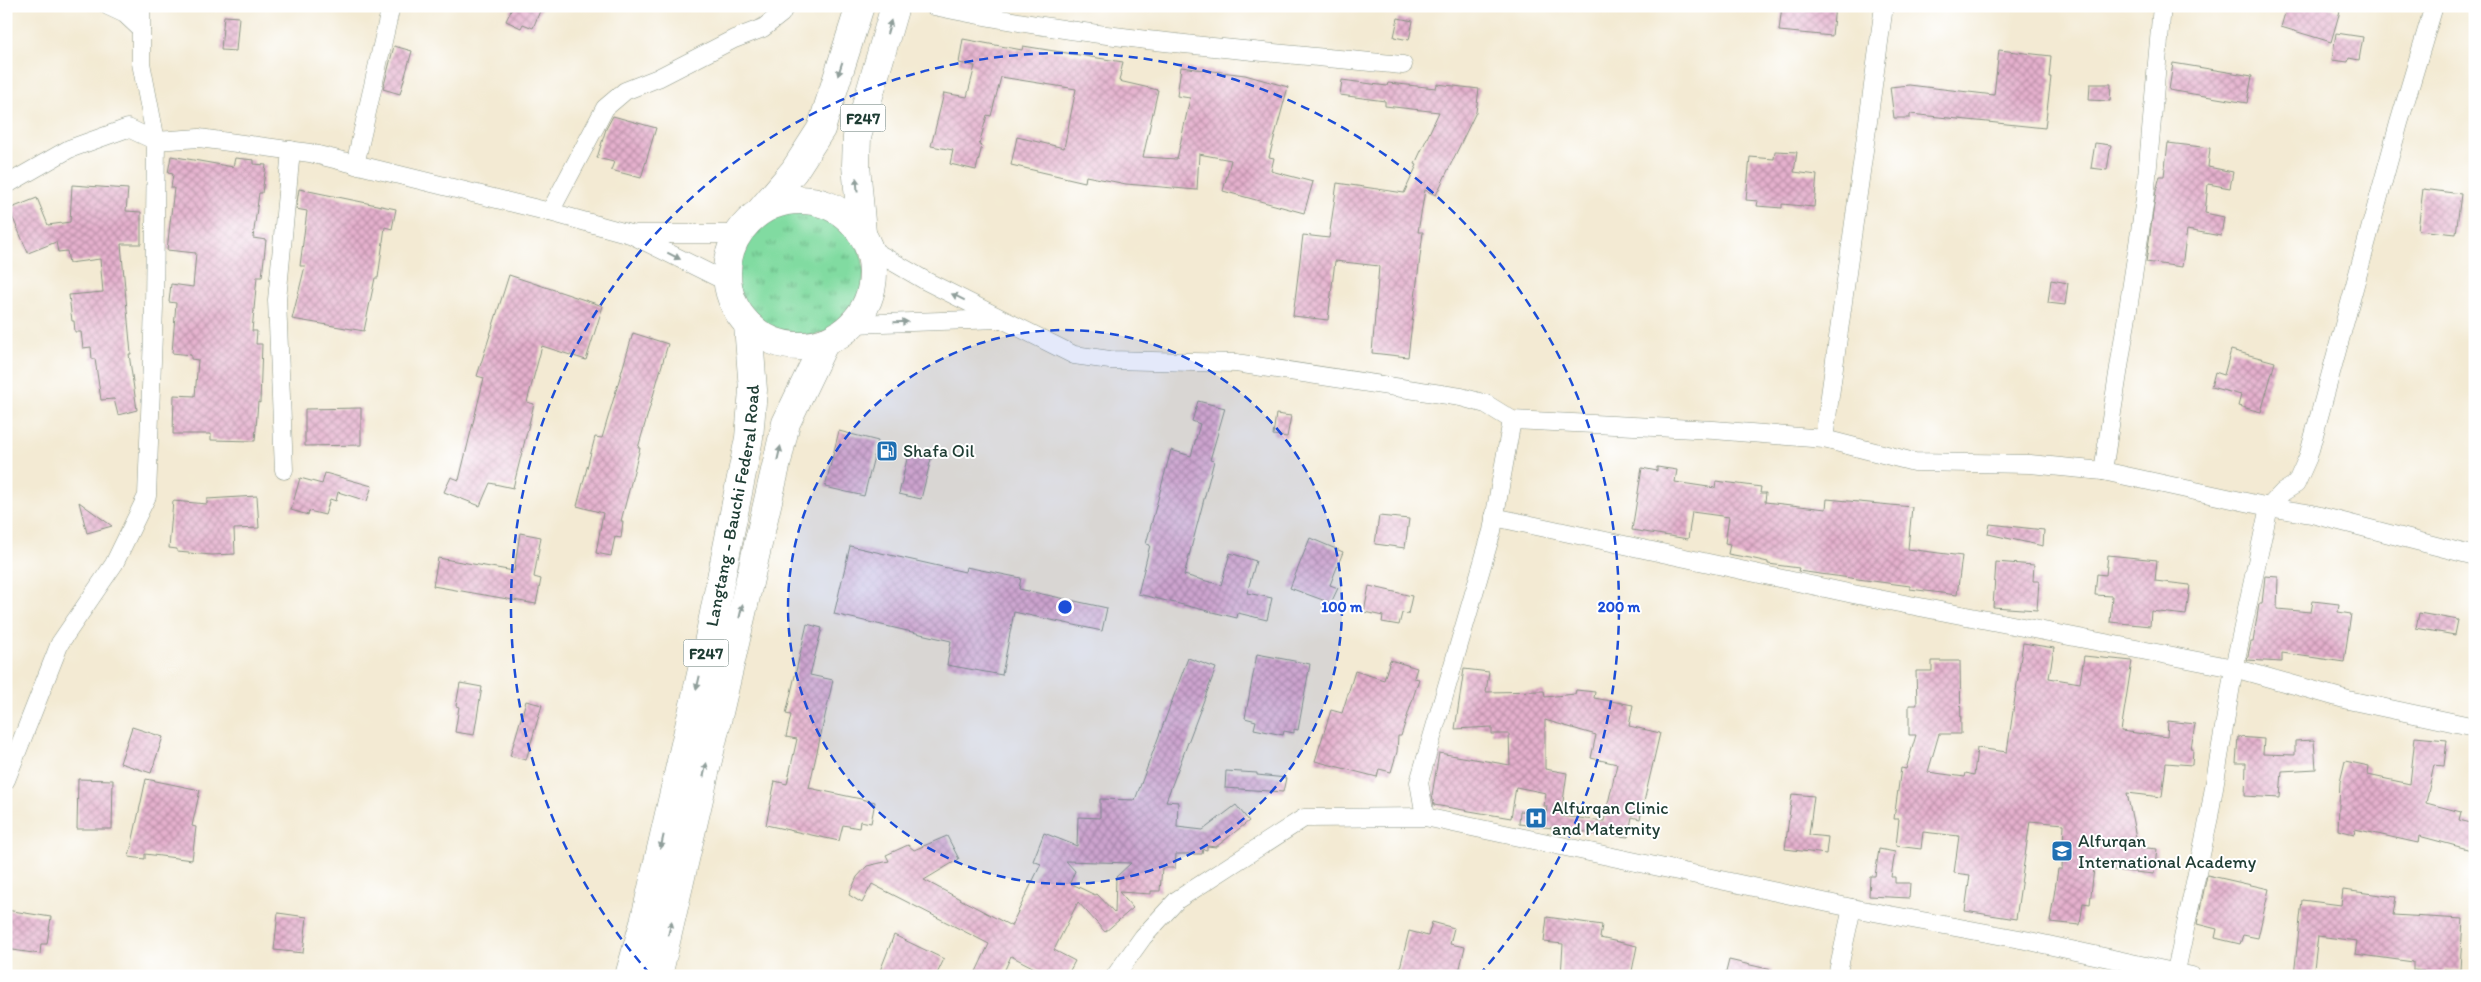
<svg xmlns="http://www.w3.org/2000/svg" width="2481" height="982" font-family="Itim,sans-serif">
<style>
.grass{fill:url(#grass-tufts);stroke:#508c6a}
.building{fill:url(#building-cross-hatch);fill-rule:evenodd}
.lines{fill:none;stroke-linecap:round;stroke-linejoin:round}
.minor-casing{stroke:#899484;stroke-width:19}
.primary-casing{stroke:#899484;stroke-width:29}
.minor{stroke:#fff;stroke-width:18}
.primary{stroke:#fff;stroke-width:28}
.oneway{fill:#8f9e9a}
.ring{fill:none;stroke:#1d4ed8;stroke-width:2.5;stroke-dasharray:9 6}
.labels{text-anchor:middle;stroke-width:4;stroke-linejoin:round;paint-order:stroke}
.shield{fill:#fff;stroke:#627771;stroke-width:1}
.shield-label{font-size:16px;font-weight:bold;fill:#1f3d34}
.poi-label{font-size:18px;fill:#1f3d34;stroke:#fff;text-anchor:start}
.street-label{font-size:18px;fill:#1f3d34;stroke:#fff}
.centre{fill:#1d4ed8;stroke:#fff;stroke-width:2.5}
.ring-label{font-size:15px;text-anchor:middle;font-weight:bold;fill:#1d4ed8;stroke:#fff;stroke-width:4;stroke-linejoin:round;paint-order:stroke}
</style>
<defs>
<pattern id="grass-tufts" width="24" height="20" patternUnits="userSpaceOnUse" patternTransform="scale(1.25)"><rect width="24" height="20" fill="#81dba1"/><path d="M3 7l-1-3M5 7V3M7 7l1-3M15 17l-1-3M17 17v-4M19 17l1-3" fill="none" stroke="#69b384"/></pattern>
<pattern id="building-cross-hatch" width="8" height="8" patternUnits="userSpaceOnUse" patternTransform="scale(1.25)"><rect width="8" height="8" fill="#e5b0cd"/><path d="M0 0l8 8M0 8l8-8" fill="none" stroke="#b990a7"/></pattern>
</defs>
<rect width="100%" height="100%" fill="#fff"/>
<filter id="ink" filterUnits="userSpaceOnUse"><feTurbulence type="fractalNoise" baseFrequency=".02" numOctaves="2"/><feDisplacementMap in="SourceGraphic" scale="10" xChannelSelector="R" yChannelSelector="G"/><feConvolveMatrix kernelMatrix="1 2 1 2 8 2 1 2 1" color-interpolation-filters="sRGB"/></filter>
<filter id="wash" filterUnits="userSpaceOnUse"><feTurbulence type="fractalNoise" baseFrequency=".0096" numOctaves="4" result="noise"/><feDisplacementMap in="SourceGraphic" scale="20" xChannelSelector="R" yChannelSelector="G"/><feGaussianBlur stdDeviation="1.12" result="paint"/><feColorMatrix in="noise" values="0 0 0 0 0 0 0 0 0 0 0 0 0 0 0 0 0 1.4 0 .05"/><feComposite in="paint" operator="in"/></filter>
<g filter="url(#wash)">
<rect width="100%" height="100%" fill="#f3ead3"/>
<!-- grass -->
<circle class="grass" cx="800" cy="273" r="64"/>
<g id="blocks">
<!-- building -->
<g class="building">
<path d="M513,6H542L533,28L523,24L521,28L506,21Z"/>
<path d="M1782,6H1835L1832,36L1779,31Z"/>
<path d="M2287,6H2325L2340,11L2331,42L2281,27Z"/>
<path d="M224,16L239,17L236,51L221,50Z"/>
<path d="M1398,18L1413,21L1409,40L1394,37Z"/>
<path d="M2336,33L2363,37L2359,60L2349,58L2348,62L2332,60Z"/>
<path d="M963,39L1022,50L1023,46L1123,62L1119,81L1158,90L1143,157L1177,159L1190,98L1177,96L1181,67L1245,75L1288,87L1269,157L1274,158L1271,171L1313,182L1304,213L1223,191L1231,160L1199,154L1197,190L1126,184L1086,176L1085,182L1011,165L1017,137L1064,148L1076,89L1001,77L991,116L987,115L979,145L982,146L976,170L950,164L953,150L931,146L944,93L967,97L975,66L959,63Z"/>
<path d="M394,46L412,51L400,94L383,89Z"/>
<path d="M1999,50L2051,56L2049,77H2051L2045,128L1910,114V118H1894L1890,87L1909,85L1994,95Z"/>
<path d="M2173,63L2252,76L2247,103L2169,90Z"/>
<path d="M1342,80L1387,86L1388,83L1436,88L1437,84L1479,89L1476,112L1436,195L1425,190L1418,232H1423L1408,357L1372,353L1379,266L1335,261L1328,320L1293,316L1303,235L1329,238L1337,183L1404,193L1417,165L1415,164L1439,112L1385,106V101L1340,95Z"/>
<path d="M2090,84H2111L2110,101L2089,100Z"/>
<path d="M613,116L656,128L641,178L611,170L614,162L597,158L606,129Z"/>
<path d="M2095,143L2111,145L2107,170L2091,168Z"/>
<path d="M2168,143L2210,148L2208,167L2233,172L2230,188L2208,184L2205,213L2224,217L2221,236L2187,230L2182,267L2146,262L2156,191L2160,176H2164Z"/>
<path d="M1775,151L1797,152L1794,172L1817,175L1814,207L1782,204V208L1757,206L1758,201L1746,200L1750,157L1774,159Z"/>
<path d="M171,156L233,167L235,158L254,160V164L266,165L262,193H259L253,238L266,240L262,277H257L252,331H257L256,344H262L260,403L258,402L255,441L211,440V434H173L174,395L195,396L198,360L191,359V355L172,353L176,303L169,302L171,284L193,287L196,253L167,250L174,188H171L173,174L168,173Z"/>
<path d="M72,185L128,189L126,211L141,212V244H121L131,354H129L137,410L118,415L114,399L101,400L95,359H92L91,347L83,348L81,332H75L74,321H72L69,295L103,292L100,259L69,263L67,251L58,252L56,242L28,253L9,209L37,198L48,225L70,222Z"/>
<path d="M299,189L396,209L392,229L385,227L378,278H375L364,331L292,319L305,266H300L307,211L296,209Z"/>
<path d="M2423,189L2461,194L2456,234L2418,230Z"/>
<path d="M509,275L603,306L586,360L542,346L527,402L534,404L513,488L490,483L480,506L444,492L451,477L459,480L484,378L477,376Z"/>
<path d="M2051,280L2068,283L2065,305L2048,303Z"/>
<path d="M633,333L668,344L638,448H640L621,521H623L621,538L615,537L611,556L596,553L603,513L577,506L595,437L602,438Z"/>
<path d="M2231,350L2275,362L2261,412L2238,406L2241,395L2211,387L2215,372L2224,375Z"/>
<path d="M1198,401L1225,408L1210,460L1214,461L1184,575L1221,585L1230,553L1256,561L1247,593L1272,598L1267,620L1238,613L1237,618L1138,594L1150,545L1146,544L1171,450L1191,456L1200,424L1192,421Z"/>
<path d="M361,408V445L305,446V409Z"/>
<path d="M1276,414L1291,416L1287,437L1273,435Z"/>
<path d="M839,431L878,441L864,496L825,487Z"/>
<path d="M909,450L932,455L921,499L899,494Z"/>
<path d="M1657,467L1677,470L1675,482L1715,488L1716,481L1761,487L1760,493H1766L1765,502L1826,509L1827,499L1912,507L1908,549L1962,556L1957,595L1910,589V586L1798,571L1799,568L1768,564V562L1750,558L1728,554L1730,544L1725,543L1729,517L1692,512L1688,539L1632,530L1642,468L1657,471Z"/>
<path d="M325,473L372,486L367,501L338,492L336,501L330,499L325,515L309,511L308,515L291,510L300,478L322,484Z"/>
<path d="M257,496L259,528L234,529L235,554L212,555L177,552V549L169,548L173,501L207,504V499Z"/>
<path d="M79,502L112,526L87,533Z"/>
<path d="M1379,516L1409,519L1405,548L1375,544Z"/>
<path d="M1990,524L2044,530L2043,546L1988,534Z"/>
<path d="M520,533L541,537L534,577L541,579L536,604L433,586L438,558L514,571Z"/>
<path d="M1310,538L1343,552L1330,585L1338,588L1331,603L1290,588Z"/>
<path d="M850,546L965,572L966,567L1021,578L1019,589L1107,608L1102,631L1014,612L1002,675L947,665L951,641L834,614Z"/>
<path d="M2108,555L2157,560L2155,581L2190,585L2186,615L2151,611L2150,626L2110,622L2112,596L2095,595L2097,574L2106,575Z"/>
<path d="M1996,562L2034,565L2033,581H2039L2037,610L1993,607Z"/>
<path d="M2265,576L2278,577L2277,609L2311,612L2313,601L2339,604L2338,612L2351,614L2344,662L2282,653V662L2247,660L2251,642H2253L2259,604H2262Z"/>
<path d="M1369,586L1412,596L1408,614L1402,613L1399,625L1382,622L1383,616L1364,612Z"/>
<path d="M2419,613L2458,620L2455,635L2416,628Z"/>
<path d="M807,624L822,628L810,675L833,680L809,788L875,802L871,823L860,821L859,828L843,825L839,841L766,825L775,781L787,784L797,739L786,737L791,715L786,714Z"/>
<path d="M2023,643L2054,648L2049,678L2080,683L2084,656L2132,661L2121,731L2167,737L2168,721L2195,724L2191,749H2193L2192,765L2166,763L2162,797L2127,793L2138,847L2157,849L2154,874L2094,868L2090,904L2083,903L2080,925L2050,922L2058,869H2062L2064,824L2030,821L2016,919L1965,911L1970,875L1954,873L1959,836L1923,832L1921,849L1896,846L1899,819H1894L1901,768L1906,769L1916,735H1909V705H1917L1916,671H1932V661H1960L1961,734H1939L1928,772L1965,777L1966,773L1974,775L1977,748L2007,752Z"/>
<path d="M1257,654L1310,664L1298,730L1294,729V733L1284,731L1283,735L1254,729L1256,721L1245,718Z"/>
<path d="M1188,658L1216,668L1166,801L1178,802L1177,827L1203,830L1236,805L1249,821L1216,847L1207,846V850L1203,849L1202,854H1176L1175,868H1162L1160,891H1151V894L1119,892L1133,908L1105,932L1078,902L1054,950L1075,961L1067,976H1050L1011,956L1002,976H974L989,944L872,884L862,903L849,895L857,877L867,866L889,861L886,855L908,845L914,850L947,836L959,859L924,880L1011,926L1041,864L1033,861L1044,833L1077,846L1078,817L1100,818V799L1135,800ZM1066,861L1131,863L1116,877L1115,913L1097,894L1095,895L1070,883L1075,871Z"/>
<path d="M1390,660L1417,668L1414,678L1419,679L1401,736H1398L1397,752L1391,772L1379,769L1377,777L1315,761L1331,710L1342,713L1355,671L1384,680Z"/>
<path d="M1464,669L1489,672L1486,692L1544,691L1545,697L1575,694L1576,690L1595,692L1594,698L1633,705L1629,726L1660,733L1640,819L1632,817L1628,837L1519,824L1520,811L1546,814L1547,806H1544L1546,793L1516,787L1511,818L1434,805L1432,795L1439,753L1510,765L1509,734H1492V727L1455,729ZM1545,720L1596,735L1591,758L1617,764L1604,821L1561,816L1567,773L1545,769Z"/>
<path d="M460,683L482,687L474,735L455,732L459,707L456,706Z"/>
<path d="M526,701L542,705L526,760L510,756Z"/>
<path d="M132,727L163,737L151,773L120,763Z"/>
<path d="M2238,737L2264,739L2263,754L2295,755V741L2314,740L2316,769L2282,771L2280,798L2245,796L2246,763H2236Z"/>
<path d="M2415,737L2447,740L2444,766L2434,765L2426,803L2461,812L2459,820L2475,824V851L2419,836L2418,843L2355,829L2354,834L2338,830L2340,782L2345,761L2369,766L2368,775L2410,784Z"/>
<path d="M1226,771L1257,773V775L1286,778L1283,792L1225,788Z"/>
<path d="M78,779L113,780L112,829H77Z"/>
<path d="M146,779L200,790L192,826L196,827L192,860L145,854V859L129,857Z"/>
<path d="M1792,794L1814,796L1809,835L1828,837L1826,854L1785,849Z"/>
<path d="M1879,849L1895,852L1891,877H1895V883H1910L1909,898L1869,896L1870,876H1875Z"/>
<path d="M2207,875L2269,889L2258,938L2243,935L2240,944L2215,938L2217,929L2197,924Z"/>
<path d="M2343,890L2396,897L2393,915L2463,919L2460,970L2444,969V976H2424V971L2413,970V962L2355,954L2357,941L2318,936L2313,976H2294L2302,900L2341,905Z"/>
<path d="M6,910L51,917L47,944H41L40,954L6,949Z"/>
<path d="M278,913L307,917L303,953L274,950Z"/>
<path d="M1547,917L1602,925L1600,938L1637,946L1631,976H1561L1563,944L1544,942Z"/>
<path d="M1432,922L1454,928L1450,944L1465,947L1458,976H1398L1409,931L1428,936Z"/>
<path d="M894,935L944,959L936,976H878Z"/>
<path d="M1729,960L1772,970L1771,976H1725Z"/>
</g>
</g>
</g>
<g filter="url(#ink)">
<use href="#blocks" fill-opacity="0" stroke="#899484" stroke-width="1"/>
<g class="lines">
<!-- minor casing -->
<g class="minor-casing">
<g id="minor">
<path d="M108,6L125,14L141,29"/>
<path d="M934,6C1088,39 1246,50 1403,65"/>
<path d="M355,165L391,6"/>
<path d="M6,185L69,149L128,128L156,141L199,138L310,153L550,212L630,234L727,282"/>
<path d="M550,212L605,108L625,91L658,78L734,39L763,28L781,14L785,6"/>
<path d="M636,234H737"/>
<path d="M869,248L926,281L1074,355L1110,360L1236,363L1461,397L1486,404L1512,420L1714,430L1824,439L1914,462L2030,464L2103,471L2269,507L2312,514L2475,556"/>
<path d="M853,324L1000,319"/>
<path d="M1824,439L1884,6"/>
<path d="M284,470L277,300L291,150"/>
<path d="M2103,471L2145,199L2162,6"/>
<path d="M1494,517L1853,594L2234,668L2348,700L2475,727"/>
<path d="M6,780L60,643L114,564L147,496L154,307L156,141L141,63V6"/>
<path d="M1425,817L1419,782L1492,531L1512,420"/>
<path d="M2176,971L2209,817L2234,668L2269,507L2283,492L2296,484L2308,457L2399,123L2434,6"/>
<path d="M1115,976L1143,937L1177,900L1304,818L1425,817L1852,908L2025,940L2192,976"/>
<path d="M1837,976L1852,908"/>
</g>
</g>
<!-- primary casing -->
<g class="primary-casing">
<g id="primary">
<circle cx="800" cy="273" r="73"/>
<path d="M762,209L794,171L821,129L860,6"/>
<path d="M862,233L856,165L857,137L895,6"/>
<path id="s1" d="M629,976L644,923L707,648L749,438L753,390L748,325"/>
<path d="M658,976L786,423L825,342"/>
</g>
</g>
<!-- minor -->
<use href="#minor" class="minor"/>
<!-- primary -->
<use href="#primary" class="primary"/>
</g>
<!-- one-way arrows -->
<defs><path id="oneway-solid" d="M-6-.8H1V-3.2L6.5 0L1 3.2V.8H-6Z" transform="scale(1.25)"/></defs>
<g class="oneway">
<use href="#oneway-solid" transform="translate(889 27) rotate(-74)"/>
<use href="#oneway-solid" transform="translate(840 69) rotate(108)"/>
<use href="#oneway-solid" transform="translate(857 185) rotate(-95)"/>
<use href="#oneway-solid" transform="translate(674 256) rotate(27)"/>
<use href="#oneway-solid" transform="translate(958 297) rotate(-154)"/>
<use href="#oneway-solid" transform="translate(901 322) rotate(-2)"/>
<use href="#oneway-solid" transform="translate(779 453) rotate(-77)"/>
<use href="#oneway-solid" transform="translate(741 611) rotate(-77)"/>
<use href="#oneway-solid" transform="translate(698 683) rotate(103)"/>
<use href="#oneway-solid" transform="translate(705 770) rotate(-77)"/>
<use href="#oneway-solid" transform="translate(662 842) rotate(103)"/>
<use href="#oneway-solid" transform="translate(670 928) rotate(-76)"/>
</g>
</g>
<!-- distance rings -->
<circle cx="1065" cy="607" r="277" fill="#1d4ed8" fill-opacity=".12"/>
<g class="ring">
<circle cx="1065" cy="607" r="277"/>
<path d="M650 974A554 554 0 1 1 1480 974"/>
</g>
<!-- icons -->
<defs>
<g id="fuel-square" transform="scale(1.125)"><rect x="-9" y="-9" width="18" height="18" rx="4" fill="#1f6fb2" stroke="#fff"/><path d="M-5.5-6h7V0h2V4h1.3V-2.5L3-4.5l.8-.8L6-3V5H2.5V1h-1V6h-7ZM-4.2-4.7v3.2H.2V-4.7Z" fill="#fff"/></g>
<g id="hospital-square" transform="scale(1.125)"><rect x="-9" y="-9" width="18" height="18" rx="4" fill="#1f6fb2" stroke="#fff"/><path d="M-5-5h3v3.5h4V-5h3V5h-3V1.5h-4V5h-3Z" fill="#fff"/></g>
<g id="school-square" transform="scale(1.125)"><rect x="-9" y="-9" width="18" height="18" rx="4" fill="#1f6fb2" stroke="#fff"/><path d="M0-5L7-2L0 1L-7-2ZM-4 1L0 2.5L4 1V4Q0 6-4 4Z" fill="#fff"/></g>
</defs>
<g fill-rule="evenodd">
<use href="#fuel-square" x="887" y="451"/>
<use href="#hospital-square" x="1536" y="818"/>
<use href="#school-square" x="2062" y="851"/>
</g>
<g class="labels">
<!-- shield labels -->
<g class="shield">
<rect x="840.5" y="104.5" width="45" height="27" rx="4"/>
<rect x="683.5" y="639.5" width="45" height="27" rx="4"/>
</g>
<g class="shield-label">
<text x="863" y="124">F247</text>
<text x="706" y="659">F247</text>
</g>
<!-- poi labels -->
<g class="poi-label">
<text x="903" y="457">Shafa Oil</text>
<text x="1552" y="814">Alfurqan Clinic<tspan x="1552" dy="21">and Maternity</tspan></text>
<text x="2078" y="847">Alfurqan<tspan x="2078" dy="21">International Academy</tspan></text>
</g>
<!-- street labels -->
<g class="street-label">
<text dy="6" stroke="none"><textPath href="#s1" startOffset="482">Langtang - Bauchi Federal Road</textPath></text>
</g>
</g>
<circle cx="1065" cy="607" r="8" class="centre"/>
<g class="ring-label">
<text x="1342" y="612">100 m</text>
<text x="1619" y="612">200 m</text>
</g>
<!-- margin -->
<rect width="2481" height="982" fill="none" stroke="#fff" stroke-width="25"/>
</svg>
